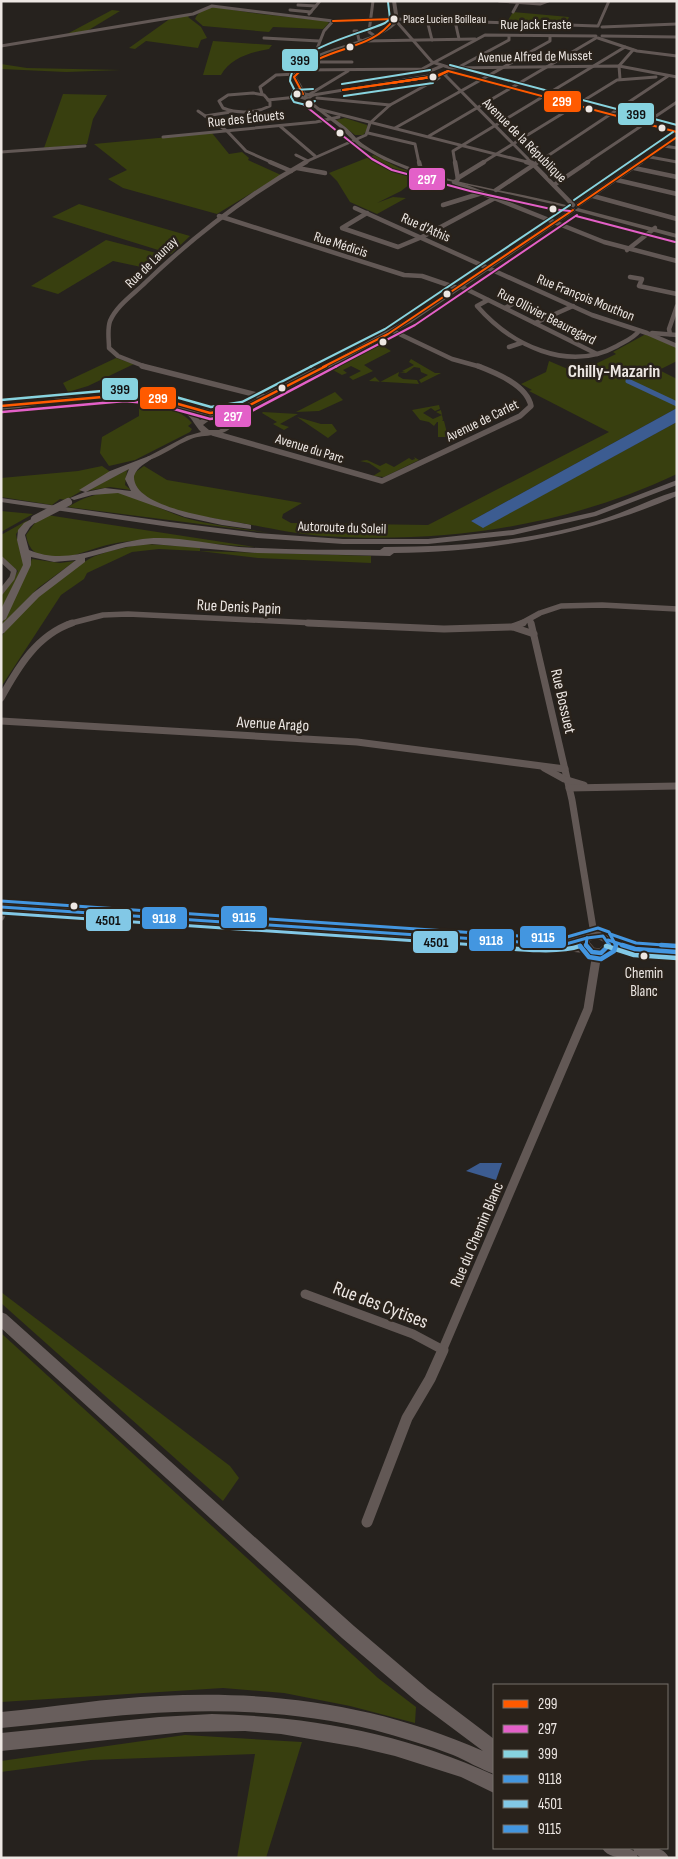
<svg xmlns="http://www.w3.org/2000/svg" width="678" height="1859" font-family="'Sofia Sans Condensed',sans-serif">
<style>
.green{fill:#383f0f}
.water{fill:#3c5c91}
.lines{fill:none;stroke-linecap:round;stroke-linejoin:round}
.canal{stroke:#3c5c91;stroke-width:5}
.minor-far5{stroke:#625855;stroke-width:3}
.minor-far4{stroke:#625855;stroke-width:4.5}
.minor-far3{stroke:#625855;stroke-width:5.5}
.minor-far2{stroke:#625855;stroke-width:7}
.minor-far1{stroke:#625855;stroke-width:9}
.minor{stroke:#625855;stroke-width:11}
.major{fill:#635955;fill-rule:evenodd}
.highway{fill:#685e5c;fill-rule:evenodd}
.highway-bridge{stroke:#685e5c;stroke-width:8}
.bus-1-far1-casing{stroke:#29221b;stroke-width:4}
.bus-1-casing{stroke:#29221b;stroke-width:5}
.bus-2-far1-casing{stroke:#29221b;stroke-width:4}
.bus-2-casing{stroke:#29221b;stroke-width:5}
.bus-3-far1-casing{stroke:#29221b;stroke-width:4}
.bus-3-casing{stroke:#29221b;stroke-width:5}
.bus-4-far1-casing{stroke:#29221b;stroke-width:6}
.bus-4-casing{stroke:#29221b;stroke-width:8}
.bus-5-far1-casing{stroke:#29221b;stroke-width:6}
.bus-5-casing{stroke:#29221b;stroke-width:8}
.bus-6-far1-casing{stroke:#29221b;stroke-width:6}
.bus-6-casing{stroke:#29221b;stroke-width:8}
.bus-1-far1{stroke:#ff5a00;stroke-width:2}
.bus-1{stroke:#ff5a00;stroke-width:2.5}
.bus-2-far1{stroke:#e360c8;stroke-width:2}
.bus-2{stroke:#e360c8;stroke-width:2.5}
.bus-3-far1{stroke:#87d3df;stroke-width:2}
.bus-3{stroke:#87d3df;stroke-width:2.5}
.bus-4-far1{stroke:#4396e0;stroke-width:3}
.bus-4{stroke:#4396e0;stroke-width:4.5}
.bus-5-far1{stroke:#82c8e6;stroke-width:3}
.bus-5{stroke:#82c8e6;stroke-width:4.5}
.bus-6-far1{stroke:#4396e0;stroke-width:3}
.bus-6{stroke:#4396e0;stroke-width:4.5}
.bus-dot{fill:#ede7e3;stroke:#29221b;stroke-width:2}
.labels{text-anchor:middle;stroke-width:5;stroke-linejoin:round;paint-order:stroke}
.far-bus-label{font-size:12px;fill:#ede7e3;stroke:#29221b;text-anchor:start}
.far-street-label{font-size:14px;fill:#ede7e3;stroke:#29221b}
.bus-label{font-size:15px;fill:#ede7e3;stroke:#29221b}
.street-label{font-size:16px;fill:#ede7e3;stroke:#29221b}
.far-district-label{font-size:18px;font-weight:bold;fill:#ede7e3;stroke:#29221b}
.near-street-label{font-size:19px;fill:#ede7e3;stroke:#29221b}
.line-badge{stroke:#29221b;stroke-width:2}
.badge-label{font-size:14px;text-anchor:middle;font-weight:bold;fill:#fff}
.pale-badge-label{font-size:14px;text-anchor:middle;font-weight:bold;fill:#111}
</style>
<rect width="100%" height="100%" fill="#26221e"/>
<!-- green -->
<g class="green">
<path d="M214,7L260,14L327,21L329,23L323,29L273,27L269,32L203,26L195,19C198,12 204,8 214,7Z"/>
<path d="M112,10L120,11L87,31L67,34Z"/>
<path d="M513,12L569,17L566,24L507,22Z"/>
<path d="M190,15L188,17L201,27L207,38L201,40L198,48L146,41L135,49L129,48L171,18Z"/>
<path d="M213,41L272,45L269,49C251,52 230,58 221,75H203Z"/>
<path d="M1,64L27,68L121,70L66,72L1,69Z"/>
<path d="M63,94L107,95L93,119L87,144L44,148Z"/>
<path d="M345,118L367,125V130L363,135H355L336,120Z"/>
<path d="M212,133L229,154L242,152L249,158L248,160L281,175L217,214L123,188L108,179L127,170L94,144Z"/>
<path d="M374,155L399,168L422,175L401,191L377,203L393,197L406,198L377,214L350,202L337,181L329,173Z"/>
<path d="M79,204L190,236L171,254L52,217Z"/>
<path d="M106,240L164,255L146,268L113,261L58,294L31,286Z"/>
<path d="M646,334L677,348V361L659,370L677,379V408L471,521L483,527L677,422V474C567,526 445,544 323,536C292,534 261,526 230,521C199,516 149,512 132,481L134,473L144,466L167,480L302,503L283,514L282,518L291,523L428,525L609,432L529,391L532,390L521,384L546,372L549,361L577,373L616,354L613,352Z"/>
<path d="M380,341L382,343L379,344L391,351L364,365L373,371L353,380L349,377L361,371L351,366L343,370L347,373L342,375L331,369Z"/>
<path d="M116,358L134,364L88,386L68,392L63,383Z"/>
<path d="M411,359L435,373H441L421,383L419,380L428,375L421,372L420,368L414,367L406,373L399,372L398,376L403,379L417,380L419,384L369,381L375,377L380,382L399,372H405L402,371L414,365L409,362Z"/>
<path d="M335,392L343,400L319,411L296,412Z"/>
<path d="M139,402C158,404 179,408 192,423L188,426L192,429L190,432L135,460L109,466L100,453L102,437L139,416Z"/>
<path d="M439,405L440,409L435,411L431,408L423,413L433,419L442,415L436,412L441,410L443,420L442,421H444L448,437H438V422H435H437L434,426L429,422L420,420L412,410Z"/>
<path d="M262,413L263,412L298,414L280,424L289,427L284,430L273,424L277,422Z"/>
<path d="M297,417L321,424H332L337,431L328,438Z"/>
<path d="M414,457L419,460L384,477L373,476L381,471L369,463L360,461L367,460L380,466L386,463L394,467L409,458L412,460L415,459Z"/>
<path d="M102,466L112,473L66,500L60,499L52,505L1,497V478L78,471Z"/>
<path d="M131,468L127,471L125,485L131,490L110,487L86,491Z"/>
<path d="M116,492C141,497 164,512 189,519C215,526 243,528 269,533L68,507C84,497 97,493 116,492Z"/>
<path d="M1,511L33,514L1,532Z"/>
<path d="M47,515L255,547C205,545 156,533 107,545C86,550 66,562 44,556C33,554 28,546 26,535L37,520Z"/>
<path d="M28,520L16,534C17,544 24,552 24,562C24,577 9,596 1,609V595L18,571L1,556V535Z"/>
<path d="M144,544L200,547V551L371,556V563L258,558L199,551L159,549L132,552L87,573L84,579L61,595L1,687C1,675 0,647 2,637C11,615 73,566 95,556C111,550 127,547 144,544Z"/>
<path d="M32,559L60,563L75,561L38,588L1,626Z"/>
<path d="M1,1292L230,1466L239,1478L223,1501L1,1303Z"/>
<path d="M1,1333L378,1678L416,1707L415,1723L350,1706L284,1693L223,1688L1,1702Z"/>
<path d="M185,1735L302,1742L266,1858H237L255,1754L91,1760L1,1772V1761Z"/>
</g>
<!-- water -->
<g class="water">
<path d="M677,408V422L483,528L471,521Z"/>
<path d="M480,1163H502L496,1180L466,1171Z"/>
</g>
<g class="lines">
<!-- canal -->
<path class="canal" d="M628,381L677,404"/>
<!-- minor-far5 -->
<g class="minor-far5">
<path d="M373,1L369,32L375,36"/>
<path d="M499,1L540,4L548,1"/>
<path d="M298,5L316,6"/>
<path d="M290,10L311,12"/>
<path d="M513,12L518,3"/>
<path d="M309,14L320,1"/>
<path d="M427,20L432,40"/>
<path d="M455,21L459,39"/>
<path d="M397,22L432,62L451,68L619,66L677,77"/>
<path d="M598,26L609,1"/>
<path d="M602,27L677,24"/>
<path d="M354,31H357L359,40L366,41L475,39"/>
<path d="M602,36L677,37"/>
<path d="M264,38L319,41"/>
<path d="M598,38L637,51L677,56"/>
<path d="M1,46L193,14L212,6L333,21L394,19L597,26"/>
<path d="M317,56L315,54L324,31L333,21"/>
<path d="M308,62H352"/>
<path d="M459,67L509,40V36"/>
<path d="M299,70L422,69L485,35L596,36"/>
<path d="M430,71L442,66"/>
<path d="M448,71L677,132"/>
<path d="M444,74L532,163"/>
<path d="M620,79L619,66L633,50"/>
<path d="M253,93L264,95L270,102V106C256,113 238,114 223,108L219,101L228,95Z"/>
<path d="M262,94L260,87L276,75L297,74"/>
<path d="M303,94L313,95L307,99L297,96Z"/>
<path d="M310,94L348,71"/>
<path d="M313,95L447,73"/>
<path d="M317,98L390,105"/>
<path d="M268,100L297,97"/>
<path d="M318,109L531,163"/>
<path d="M198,111L227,131L246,151L273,163"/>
<path d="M205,116L231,112"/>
<path d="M370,123L390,105L439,78"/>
<path d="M280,126L315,156"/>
<path d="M395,128L550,41V36"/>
<path d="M368,133L415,144L419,163"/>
<path d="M429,136L596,38"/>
<path d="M163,137L316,122L339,117"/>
<path d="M664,146L677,148"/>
<path d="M1,152L85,146"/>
<path d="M296,155L308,161"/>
<path d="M650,157L677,162"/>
<path d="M303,163L366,135L370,123"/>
<path d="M455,163L453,151L625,47"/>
<path d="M482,163L617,80L656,77"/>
<path d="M537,163L668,76"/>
<path d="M586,163L677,102"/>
<path d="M639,163L677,137"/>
</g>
<!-- minor-far4 -->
<g class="minor-far4">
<path d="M270,162L291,171"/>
<path d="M455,162L458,179L456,181"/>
<path d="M526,162L534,164"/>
<path d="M531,162L573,205"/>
<path d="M297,168L325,173"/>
<path d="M634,168L677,177"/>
<path d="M419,171L421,170L419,162"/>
<path d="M458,178L484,162"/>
<path d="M617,180L677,194"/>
<path d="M454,182L604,242L677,261"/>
<path d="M554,185L588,162"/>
<path d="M496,190L538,162"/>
<path d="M593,196L677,219"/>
<path d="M443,205L482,193"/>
<path d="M578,205L641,162"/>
<path d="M355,208L592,315L647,333L677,346"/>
<path d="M367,213L342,228L398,247L422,237L495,198"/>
<path d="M219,216L404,275L422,276L457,288"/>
<path d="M627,250L655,228"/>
<path d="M630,277L642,279L639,286L677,294"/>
<path d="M460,286L597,354"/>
<path d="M488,300L477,306C511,345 568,373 617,346C624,342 634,338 639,331"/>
<path d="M505,308L518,301"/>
<path d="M535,323L573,306"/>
<path d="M393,331L452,359L481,367"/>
<path d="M652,333L677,335"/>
<path d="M670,334L669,329L677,306"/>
<path d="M509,347L521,343"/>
<path d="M146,367L118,356L109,348C109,339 107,330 110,321C117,305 134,294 146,282C195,235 247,195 306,162"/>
<path d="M326,367L411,320L573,210"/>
</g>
<!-- minor-far3 -->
<g class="minor-far3">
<path d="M142,366L265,397"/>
<path d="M311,374L328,366"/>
<path d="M184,407L210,413L238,409"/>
<path d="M229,421L244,408L315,371"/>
<path d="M213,433L382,481L520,416L531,406C527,385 496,373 478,366"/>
<path d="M1,559L14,571L12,578L1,592"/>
<path d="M530,620L531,624"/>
<path d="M68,624L103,615L128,614L335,624"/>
<path d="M520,624L540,613L561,606L602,605L677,609"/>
</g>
<!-- minor-far2 -->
<g class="minor-far2">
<path d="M308,623L444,629L512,627L523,623"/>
<path d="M531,623L572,800L594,934"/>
<path d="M513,627L534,634"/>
<path d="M1,698C18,667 37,635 72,623"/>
<path d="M1,721L357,742L565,769"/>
<path d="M544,768L564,779L584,785"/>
<path d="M569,788L677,786"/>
<path d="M1,907L563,946"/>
<path d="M1,917L5,908"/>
<path d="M565,943L598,935L608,940L610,946"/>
<path d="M586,946L587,937"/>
</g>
<!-- minor-far1 -->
<g class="minor-far1">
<path d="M551,945L589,949"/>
<path d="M586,945L592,952L601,953L610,945"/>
<path d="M608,949L677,952"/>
<path d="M305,1294L413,1334L443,1350"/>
<path d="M442,1351L588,1009L597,953"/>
</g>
<!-- minor -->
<path class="minor" d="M367,1522L407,1418L430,1379L443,1350"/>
<!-- major -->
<g class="major">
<path d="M392,1H396L399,21C377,48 303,49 297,78C302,85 306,95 311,101C321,110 334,118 344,126C351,131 356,139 363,144C419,182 505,188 570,206V208L445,180L413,172L384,160L359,146L338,126L307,102L293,78C300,46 371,47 395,21Z"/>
<path d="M578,208L677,234V238L576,211L575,210Z"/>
<path d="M106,395C133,396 183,395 200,420C210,413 220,414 230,420L233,425C223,439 205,433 191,439C176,445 164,455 149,460L147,459V457L187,436L201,432C195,426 193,419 186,414C146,387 47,401 1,412V408L59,398ZM211,419C217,418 224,419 227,425L219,430H209L203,425Z"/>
</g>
<!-- highway -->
<g class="highway">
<path d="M149,456L153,458C145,464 138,466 134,476C132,510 226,519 251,525V529L222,525L185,517L118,493L92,495L74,500L70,498L85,492L79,490L110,471ZM129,469L125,479L131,491L105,488L86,492Z"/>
<path d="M677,480V485L596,516L513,535L428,544H343L257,538L170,527L1,502V498L170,522L257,533L343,539H428L513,530L594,512Z"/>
<path d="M677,491V496C587,535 492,552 394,553L390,556L257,553L152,544L126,547L85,558V562L39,597L4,633L1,634V625L33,593L76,560L54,562L31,557V565L6,619L1,622V609L23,565L17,540L18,530L24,523L35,517L39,519L30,527L25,535L29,550C67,566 99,546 137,540C170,534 205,544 239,547C286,550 333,550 380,550L384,547C459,547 534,541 606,518C630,510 653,498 677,491Z"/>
<path d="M1,1312L6,1314L354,1626L428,1689L494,1739V1774C480,1769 467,1761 453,1755C427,1745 400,1737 374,1730C298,1711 218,1708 140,1714C94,1717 48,1724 1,1728V1712C54,1707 107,1698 160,1696C272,1690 380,1705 483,1751L416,1701L342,1638L1,1328Z"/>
<path d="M212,1714C309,1716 406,1734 494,1775V1793L461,1777L395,1756L357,1747L281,1734L245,1731L185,1732L1,1751V1733L159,1717Z"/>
<path d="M602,1848H628L634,1851L633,1848C646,1848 663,1844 669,1858H642L637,1855L638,1858C625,1858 608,1859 602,1848Z"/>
</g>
<!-- highway-bridge -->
<path class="highway-bridge" d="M35,519L68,502"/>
<!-- bus-1-far1 casing -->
<g class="bus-1-far1-casing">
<g id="bus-1-far1">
<path d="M333,21L394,19"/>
<path d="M448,71L677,132"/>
<path d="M392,83L436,76L448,71"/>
<path d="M392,83L438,76L448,71"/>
<path d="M343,90L432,77"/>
<path d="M343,90L432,77"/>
<path d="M303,94L294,77C326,43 369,54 394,19"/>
<path d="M578,205L677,137"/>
<path d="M323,367L388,334L573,210"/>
</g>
</g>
<!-- bus-1 casing -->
<g class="bus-1-casing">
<path id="bus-1" d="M1,406L125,395L157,398L210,413L244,408L326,366"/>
</g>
<!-- bus-2-far1 casing -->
<g class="bus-2-far1-casing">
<g id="bus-2-far1">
<path d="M303,104L372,159L392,170L470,191L551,209L570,211"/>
<path d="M576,216L675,242"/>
<path d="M335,367L415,325L577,215"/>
</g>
</g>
<!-- bus-2 casing -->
<g class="bus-2-casing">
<path id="bus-2" d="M2,412L125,401L156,404L210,419L246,414L337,366"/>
</g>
<!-- bus-3-far1 casing -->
<g class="bus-3-far1-casing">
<g id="bus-3-far1">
<path d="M450,65L677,125"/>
<path d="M342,84L430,70"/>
<path d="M313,89L294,90L291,97L294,102L306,105L315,101"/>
<path d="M344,96L433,83"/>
<path d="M298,97L290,81C292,47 359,35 385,23L390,19L388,2"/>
<path d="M574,200L673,132"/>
<path d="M310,367L385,329L570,205"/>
</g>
</g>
<!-- bus-3 casing -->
<g class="bus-3-casing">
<path id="bus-3" d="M1,400L125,389L158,392L211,407L242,402L312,366"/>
</g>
<!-- bus-4-far1 casing -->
<g class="bus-4-far1-casing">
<g id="bus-4-far1">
<path d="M1,907L535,943L566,944L587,938"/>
<path d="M587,938L603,936L610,946"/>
<path d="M608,940L626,946"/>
<path d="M586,946L587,938"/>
</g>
</g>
<!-- bus-4 casing -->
<g class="bus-4-casing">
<g id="bus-4">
<path d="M586,945L592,952L601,953L609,945"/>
<path d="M622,945L635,949L677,952"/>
</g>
</g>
<!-- bus-5-far1 casing -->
<g class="bus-5-far1-casing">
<path id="bus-5-far1" d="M1,913L492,946"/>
</g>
<!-- bus-5 casing -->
<g class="bus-5-casing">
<g id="bus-5">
<path d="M473,945C501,947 555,955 580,946"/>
<path d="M606,946L634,955L677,958"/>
</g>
</g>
<!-- bus-6-far1 casing -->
<g class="bus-6-far1-casing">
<g id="bus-6-far1">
<path d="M1,901L535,937H567L598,928L609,932L616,946"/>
<path d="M610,934L636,943L677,946"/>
</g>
</g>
<!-- bus-6 casing -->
<g class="bus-6-casing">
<g id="bus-6">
<path d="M661,945L677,946"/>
<path d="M580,946L589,957L601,959L614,951L616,945"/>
</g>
</g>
<!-- bus-1-far1 -->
<use href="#bus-1-far1" class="bus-1-far1"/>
<!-- bus-1 -->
<use href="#bus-1" class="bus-1"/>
<!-- bus-2-far1 -->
<use href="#bus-2-far1" class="bus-2-far1"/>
<!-- bus-2 -->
<use href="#bus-2" class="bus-2"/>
<!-- bus-3-far1 -->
<use href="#bus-3-far1" class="bus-3-far1"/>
<!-- bus-3 -->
<use href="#bus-3" class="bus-3"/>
<!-- bus-4-far1 -->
<use href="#bus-4-far1" class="bus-4-far1"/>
<!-- bus-4 -->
<use href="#bus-4" class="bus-4"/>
<!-- bus-5-far1 -->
<use href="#bus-5-far1" class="bus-5-far1"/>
<!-- bus-5 -->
<use href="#bus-5" class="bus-5"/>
<!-- bus-6-far1 -->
<use href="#bus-6-far1" class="bus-6-far1"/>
<!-- bus-6 -->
<use href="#bus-6" class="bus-6"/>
</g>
<!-- markers -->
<g class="bus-dot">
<circle cx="394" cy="19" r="4.5"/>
<circle cx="350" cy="47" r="4.5"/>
<circle cx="433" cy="77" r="4.5"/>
<circle cx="297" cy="94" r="4.5"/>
<circle cx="309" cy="104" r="4.5"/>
<circle cx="589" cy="109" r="4.5"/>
<circle cx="662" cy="128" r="4.5"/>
<circle cx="340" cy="133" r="4.5"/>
<circle cx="553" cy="209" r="4.5"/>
<circle cx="447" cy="294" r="4.5"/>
<circle cx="383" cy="342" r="4.5"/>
<circle cx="282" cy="388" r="4.5"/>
<circle cx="74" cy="906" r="4.5"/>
<circle cx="644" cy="956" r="4.5"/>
</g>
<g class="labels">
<!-- far-bus labels -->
<g class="far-bus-label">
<text x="403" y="23">Place Lucien Boilleau</text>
</g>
<!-- far-street labels -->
<g class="far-street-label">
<text x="536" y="29">Rue Jack Eraste</text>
<text transform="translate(535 56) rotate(-1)" y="5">Avenue Alfred de Musset</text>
<text transform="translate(246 118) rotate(-6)" y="5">Rue des Édouets</text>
<text transform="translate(525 140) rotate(45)" y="5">Avenue de la République</text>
<text transform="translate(426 227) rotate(24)" y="5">Rue d'Athis</text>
<text transform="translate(341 244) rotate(18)" y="5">Rue Médicis</text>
<text transform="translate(151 262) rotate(-44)" y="5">Rue de Launay</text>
<text transform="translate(586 297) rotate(22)" y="5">Rue François Mouthon</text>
<text transform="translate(547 316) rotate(27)" y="5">Rue Ollivier Beauregard</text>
<text transform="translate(482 420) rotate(-26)" y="5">Avenue de Carlet</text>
<text transform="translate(310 448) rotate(17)" y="5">Avenue du Parc</text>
<text transform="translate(342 527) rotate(2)" y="5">Autoroute du Soleil</text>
</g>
<!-- bus labels -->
<g class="bus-label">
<text x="644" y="978">Chemin<tspan x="644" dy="18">Blanc</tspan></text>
</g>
<!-- street labels -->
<g class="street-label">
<text transform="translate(239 606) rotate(3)" y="6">Rue Denis Papin</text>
<text transform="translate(564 701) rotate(77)" y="6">Rue Bossuet</text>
<text transform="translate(273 723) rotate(3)" y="6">Avenue Arago</text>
<text transform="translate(476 1234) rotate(-67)" y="6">Rue du Chemin Blanc</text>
</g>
<!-- far-district labels -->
<g class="far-district-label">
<text x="614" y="377">Chilly-Mazarin</text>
</g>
<!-- near-street labels -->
<g class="near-street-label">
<text transform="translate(381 1304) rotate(21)" y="7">Rue des Cytises</text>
</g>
</g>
<g class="line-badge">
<rect x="281" y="48" width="38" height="24" rx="5" fill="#87d3df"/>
<rect x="543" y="90" width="39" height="23" rx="5" fill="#ff5a00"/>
<rect x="617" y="102" width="38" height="24" rx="5" fill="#87d3df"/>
<rect x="408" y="167" width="38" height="24" rx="5" fill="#e360c8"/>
<rect x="101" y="377" width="38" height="24" rx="5" fill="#87d3df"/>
<rect x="139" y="386" width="38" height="24" rx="5" fill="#ff5a00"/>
<rect x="214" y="404" width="38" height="24" rx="5" fill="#e360c8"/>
<rect x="220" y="905" width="48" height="24" rx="5" fill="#4396e0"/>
<rect x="141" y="906" width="47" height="24" rx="5" fill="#4396e0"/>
<rect x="85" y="908" width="47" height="24" rx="5" fill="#82c8e6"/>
<rect x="519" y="925" width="48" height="24" rx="5" fill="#4396e0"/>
<rect x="468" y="928" width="47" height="24" rx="5" fill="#4396e0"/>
<rect x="412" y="930" width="47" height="24" rx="5" fill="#82c8e6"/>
</g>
<g class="badge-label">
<text x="562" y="106">299</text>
<text x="427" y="184">297</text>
<text x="158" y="403">299</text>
<text x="233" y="421">297</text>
<text x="244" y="922">9115</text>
<text x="164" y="923">9118</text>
<text x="543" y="942">9115</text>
<text x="491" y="945">9118</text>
</g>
<g class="pale-badge-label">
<text x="300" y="65">399</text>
<text x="636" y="119">399</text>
<text x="120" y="394">399</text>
<text x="108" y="925">4501</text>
<text x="436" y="947">4501</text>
</g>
<!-- border -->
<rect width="678" height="1859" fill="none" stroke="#ede7e3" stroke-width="5"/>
<!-- legend -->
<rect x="493" y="1684" width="175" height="165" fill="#29221b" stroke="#77716b"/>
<rect x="503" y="1700" width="25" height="8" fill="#ff5a00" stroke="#77716b"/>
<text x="538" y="1709" font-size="15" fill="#ede7e3">299</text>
<rect x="503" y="1725" width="25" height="8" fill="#e360c8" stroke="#77716b"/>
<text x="538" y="1734" font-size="15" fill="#ede7e3">297</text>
<rect x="503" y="1750" width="25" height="8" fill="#87d3df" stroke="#77716b"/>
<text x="538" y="1759" font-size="15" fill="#ede7e3">399</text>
<rect x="503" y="1775" width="25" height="8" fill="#4396e0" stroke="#77716b"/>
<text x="538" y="1784" font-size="15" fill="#ede7e3">9118</text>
<rect x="503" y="1800" width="25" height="8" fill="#82c8e6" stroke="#77716b"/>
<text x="538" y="1809" font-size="15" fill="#ede7e3">4501</text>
<rect x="503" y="1825" width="25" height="8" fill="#4396e0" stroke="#77716b"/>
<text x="538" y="1834" font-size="15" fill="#ede7e3">9115</text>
</svg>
